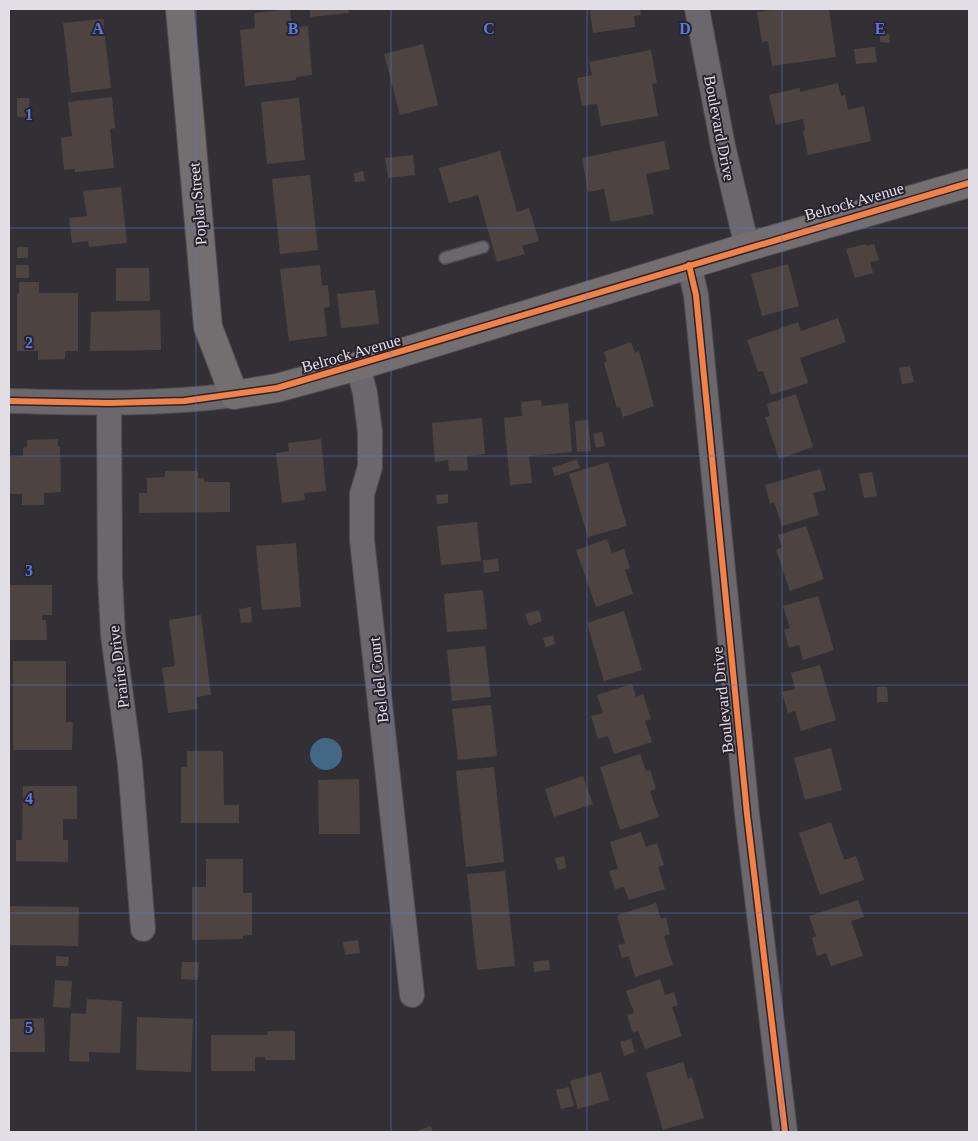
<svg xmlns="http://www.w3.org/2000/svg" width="978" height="1141" font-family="Georgia,serif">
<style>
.water{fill:#426787}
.building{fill:#4d4441}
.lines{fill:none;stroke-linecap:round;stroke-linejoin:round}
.lane-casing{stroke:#4f4c51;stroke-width:14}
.street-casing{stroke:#4f4c51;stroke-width:26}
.secondary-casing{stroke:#4f4c51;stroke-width:30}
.lane{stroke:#6b686d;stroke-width:11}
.street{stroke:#6b686d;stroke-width:24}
.secondary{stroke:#736e70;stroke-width:28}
.cycleway-casing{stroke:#29232e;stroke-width:9}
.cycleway{stroke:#f48246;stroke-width:6}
.grid{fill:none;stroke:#5879dc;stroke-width:1;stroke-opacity:0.55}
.labels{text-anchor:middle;stroke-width:4;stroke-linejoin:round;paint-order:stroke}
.street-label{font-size:16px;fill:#e2dee6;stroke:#29232e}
.grid-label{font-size:16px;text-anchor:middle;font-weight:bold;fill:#5879dc;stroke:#29232e;stroke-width:4;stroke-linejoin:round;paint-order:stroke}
</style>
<rect width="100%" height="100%" fill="#333035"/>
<!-- water -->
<circle class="water" cx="326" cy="754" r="16"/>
<!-- building -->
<g class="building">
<path d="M290,9L292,28L308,26L312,75L296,77V80L245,86L240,30L255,28L254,13Z"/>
<path d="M310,9H348L349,13L310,17Z"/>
<path d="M590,9H640L641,15L634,16L635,27L593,33Z"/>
<path d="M780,9H829L836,57L772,66L768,41L762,42L757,12Z"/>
<path d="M103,19L111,88L71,93L63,23Z"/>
<path d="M880,34H889L890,43L880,42Z"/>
<path d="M423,44L438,105L400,115L384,54Z"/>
<path d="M875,47L877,62L856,64L854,49Z"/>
<path d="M651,50L657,83L652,84L658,116L601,126L597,104L582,106L577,78L592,75L589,62Z"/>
<path d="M838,83L841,96L845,95L848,110L864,106L871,141L808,155L803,131L805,130L803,119L776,125L769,95L800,88V92Z"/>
<path d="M112,97L115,128L110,129L114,168L75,172V169L64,170L61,138L72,136L68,102Z"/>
<path d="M17,98H29L30,117H17Z"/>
<path d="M299,98L305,160L267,164L261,102Z"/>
<path d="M664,141L670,169L646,174L654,214L611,222L604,189L588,192L582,158Z"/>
<path d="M500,151L517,212L529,208L539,241L522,246L525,254L497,262L478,195L449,203L439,168Z"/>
<path d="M413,155L415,175L388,178L385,158Z"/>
<path d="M363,171L365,181L355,182L354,173Z"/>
<path d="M310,175L318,250L280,254L272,179Z"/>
<path d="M121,187L127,243L89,247L88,241L72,243L69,218L87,216L83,191Z"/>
<path d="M866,244V246L874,244L879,260L870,262L873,273L855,278L846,249Z"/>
<rect x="17" y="247" width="11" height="11"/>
<path d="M788,264L799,306L762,316L751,274Z"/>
<rect x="16" y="265" width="13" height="13"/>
<path d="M320,265L322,286L328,285L330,307L324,308L327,336L289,341L280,269Z"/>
<path d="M116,268H149L150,301H116Z"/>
<path d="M19,282H39V293H78V351H65V359L38,360V351H17V294L19,293Z"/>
<path d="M375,290L379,324L341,328L337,294Z"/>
<path d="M160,310L161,350L90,351L91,312Z"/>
<path d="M838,318L846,342L800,358L808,383L771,395L763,371L758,372L747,340L798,322L801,331Z"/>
<path d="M631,342L635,353L639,351L654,406L623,417L620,407L617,408L604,363L607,361L604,352Z"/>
<path d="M910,366L914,382L902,384L899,368Z"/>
<path d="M796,394L813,447L779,459L765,417L770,416L767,404Z"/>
<path d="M541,400L542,406L568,403L572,452L529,456L532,483L510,485L504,418L522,416L521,402Z"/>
<path d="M482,418L485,454L467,456L468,470L449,471L448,460L435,462L432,423Z"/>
<path d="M588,420L591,451L577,452L575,421Z"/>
<path d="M602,432L605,446L596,448L593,434Z"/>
<path d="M58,439V447H60L61,492L44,493V505H22V494H9V457L23,456V448L27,447V440Z"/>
<path d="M321,439L326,491L304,493L305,500L282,503L276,453L289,451L288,443Z"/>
<path d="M577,459L580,468L555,476L552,468Z"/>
<path d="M608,462L627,526L588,537L569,474Z"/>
<path d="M820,469L826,490L813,493L819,515L782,526L774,502L770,504L765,485Z"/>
<path d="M165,471H198V478H204V482H230V512L139,513V493H147V478L165,477Z"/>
<path d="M872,472L877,496L864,498L859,474Z"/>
<path d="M448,494V503L437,504L436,495Z"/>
<path d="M477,522L481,561L441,565L437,526Z"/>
<path d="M806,526L824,579L790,591L776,550L782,547L778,535Z"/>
<path d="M607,539L612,553L624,549L630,568L625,570L633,594L596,607L576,550Z"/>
<path d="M296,543L301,607L262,610L256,546Z"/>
<path d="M498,559L499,571L484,573L483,560Z"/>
<path d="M9,585H52V615H42V620H46L47,640H9Z"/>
<path d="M483,590L487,629L447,632L444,594Z"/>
<path d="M818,596L834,650L803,660L799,645L789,648L784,630L790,628L783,606Z"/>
<path d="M251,607L252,622L241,623L239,609Z"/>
<path d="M539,610L542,621L529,626L525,614Z"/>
<path d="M624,611L642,670L604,681L587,623Z"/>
<path d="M201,615L211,695L196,697L198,709L168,713L162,668L175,666L169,620Z"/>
<path d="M553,635L555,644L546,647L543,638Z"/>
<path d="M485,646L491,697L452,701L447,650Z"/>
<path d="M13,661H66V722H73L72,750H13Z"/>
<path d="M820,665L836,720L801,731L795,711L788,713L782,692L795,689L791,673Z"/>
<path d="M632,684L636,697L643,694L651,719L645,721L652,742L614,754L608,736L598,739L591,716L603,713L597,695Z"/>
<path d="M877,687H887L888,702H877Z"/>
<path d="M491,705L497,756L458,760L452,709Z"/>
<path d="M831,748L842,790L805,800L794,758Z"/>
<path d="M187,751H223L224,805H239V823H181V767H187Z"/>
<path d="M640,754L646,771L650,770L656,789L650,791L659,817L620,830L600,767Z"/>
<path d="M494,767L504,862L466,867L456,771Z"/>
<path d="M583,776L593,804L554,817L545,789Z"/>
<path d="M359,779L360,834H319L318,780Z"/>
<path d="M23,786H77V819H63V840H68V862L16,861V840H22Z"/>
<path d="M831,822L844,860L856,856L864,880L820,895L799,833Z"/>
<path d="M641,832L646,847L657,843L664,865L658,867L665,889L629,900L624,887L615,889L609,871L618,869L610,842Z"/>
<path d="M564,856L566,868L558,870L555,858Z"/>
<path d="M206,859H243V893H252V935L243,936V939L192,940V887H206Z"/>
<path d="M505,871L515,966L477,970L467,874Z"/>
<path d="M858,900L864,917L851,921L863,956L831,966L826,953L817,956L812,938L816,936L809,916Z"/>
<path d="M656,903L661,919L666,917L670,934L664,936L673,965L635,977L629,956L622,958L618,945L625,943L617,915Z"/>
<path d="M9,906L79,907L78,946L9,945Z"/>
<path d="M358,940L360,953L345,955L343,942Z"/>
<path d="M56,956L69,957L68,966H56Z"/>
<path d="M549,960L550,970L534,972L533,962Z"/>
<path d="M182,962H199L198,980L181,979Z"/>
<path d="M660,979L665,995L674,992L678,1005L672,1007L682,1036L645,1049L638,1031L633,1033L627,1015L634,1013L626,991Z"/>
<path d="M55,980L72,981L70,1008L53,1007Z"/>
<path d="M87,999L122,1001L120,1053L89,1052V1062L69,1061L71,1013L86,1014Z"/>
<path d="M137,1017L193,1019L191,1072L136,1070Z"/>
<path d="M44,1018L45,1052H9V1019Z"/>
<path d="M268,1031H295V1060H265V1057H255V1071H211V1035H267Z"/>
<path d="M631,1039L635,1052L624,1056L620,1042Z"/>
<path d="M683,1062L688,1079L692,1077L704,1118L663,1130L646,1073Z"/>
<path d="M601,1072L609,1100L578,1109L570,1081Z"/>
<path d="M569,1087L574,1106L561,1109L556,1090Z"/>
<path d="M431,1126L433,1132H414Z"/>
</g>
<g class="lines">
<!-- lane casing -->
<g class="lane-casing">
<path id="lane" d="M445,258L483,247"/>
</g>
<!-- street casing -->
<g class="street-casing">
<g id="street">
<path d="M697,9L723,146L747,247"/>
<path d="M689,265L696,295L747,814L785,1132"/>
<path d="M358,366L365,393L370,432V467L362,494V540L412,995"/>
<path d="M9,401C86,403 157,405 234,395"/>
<path d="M109,403L110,576L113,635L130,764L143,929"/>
</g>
</g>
<!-- secondary casing -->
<g class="secondary-casing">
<path id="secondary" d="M180,9L208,327L234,395L277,388L358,366L747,247L969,183"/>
</g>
<!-- lane -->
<use href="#lane" class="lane"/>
<!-- street -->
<use href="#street" class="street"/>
<!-- secondary -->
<use href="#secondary" class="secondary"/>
<!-- cycleway casing -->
<g class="cycleway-casing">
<g id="cycleway">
<path d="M689,265L696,295L747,814L785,1132"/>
<path d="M9,401L109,403L184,401L277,388L969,183"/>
</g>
</g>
<!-- cycleway -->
<use href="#cycleway" class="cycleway"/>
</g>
<!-- grid -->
<path class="grid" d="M196,9V1132M391,9V1132M587,9V1132M782,9V1132M9,228H969M9,456H969M9,685H969M9,913H969"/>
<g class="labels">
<!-- street labels -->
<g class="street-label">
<text transform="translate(720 128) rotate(79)" y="6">Boulevard Drive</text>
<text transform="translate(854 201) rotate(-16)" y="6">Belrock Avenue</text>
<text transform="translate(197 204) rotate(-95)" y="6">Poplar Street</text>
<text transform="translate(351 353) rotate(-16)" y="6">Belrock Avenue</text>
<text transform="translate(118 667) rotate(-97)" y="6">Prairie Drive</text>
<text transform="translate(378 680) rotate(-96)" y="6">Bel del Court</text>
<text transform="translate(722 700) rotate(-96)" y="6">Boulevard Drive</text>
</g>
</g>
<g class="grid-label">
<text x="98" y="34">A</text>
<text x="293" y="34">B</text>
<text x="489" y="34">C</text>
<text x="685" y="34">D</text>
<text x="880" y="34">E</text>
<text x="29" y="120">1</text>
<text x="29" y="348">2</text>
<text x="29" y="576">3</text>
<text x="29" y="804">4</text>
<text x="29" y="1033">5</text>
</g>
<!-- border -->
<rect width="978" height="1141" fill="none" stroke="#e2dee6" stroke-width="20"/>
</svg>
